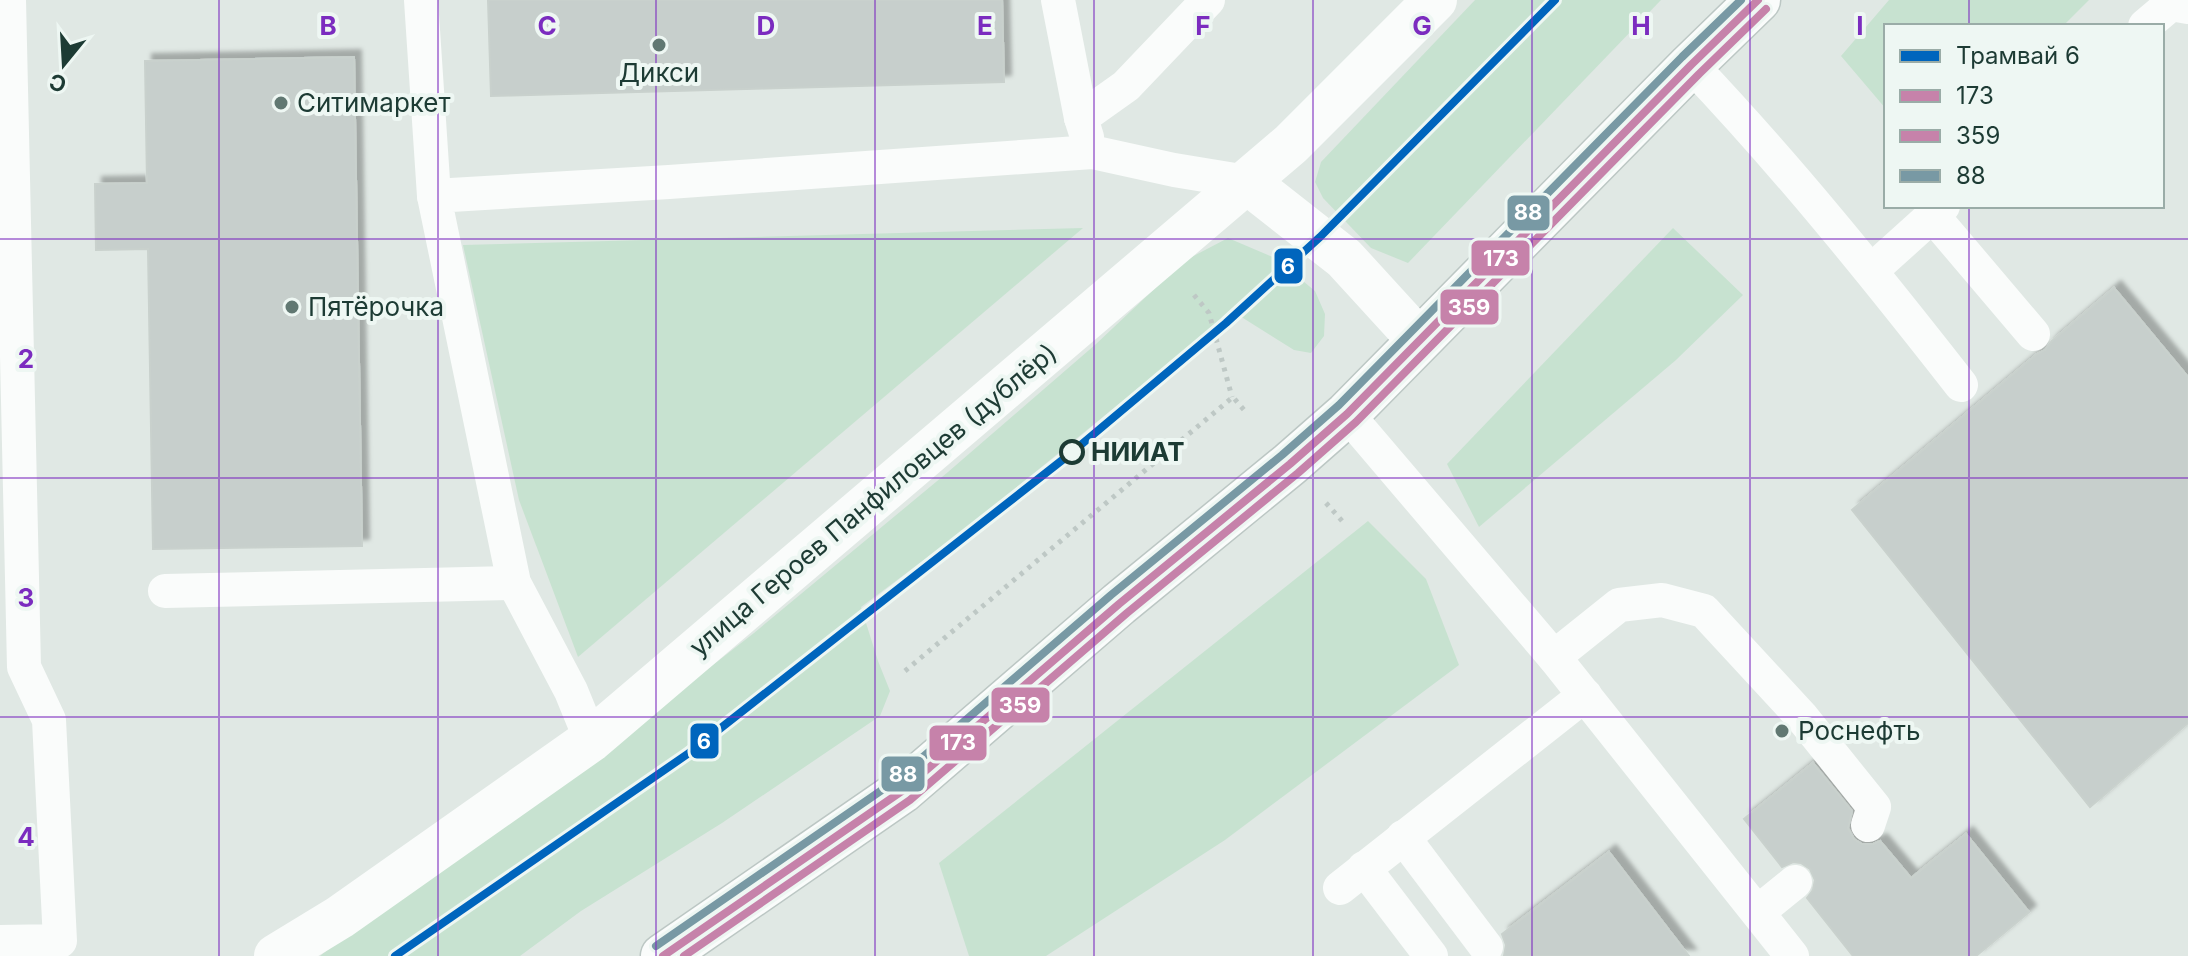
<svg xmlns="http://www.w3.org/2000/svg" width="2188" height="956" font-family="Inter,sans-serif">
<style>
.green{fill:#c7e2d0}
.building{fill:#c7cfcc;stroke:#c9d1cd;stroke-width:2;filter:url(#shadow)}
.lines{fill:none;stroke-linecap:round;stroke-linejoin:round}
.secondary-casing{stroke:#bcc7c4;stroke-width:47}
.path{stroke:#bec8c5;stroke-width:5;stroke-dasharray:4 6;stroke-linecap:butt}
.lane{stroke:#fafcfb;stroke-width:34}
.street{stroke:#fafcfb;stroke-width:44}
.secondary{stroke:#fafcfb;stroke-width:44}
.bus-1-casing{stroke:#eef7f3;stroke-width:14}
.bus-2-casing{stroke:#eef7f3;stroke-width:14}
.bus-3-casing{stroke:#eef7f3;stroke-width:14}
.bus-1{stroke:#c682aa;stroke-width:8}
.bus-2{stroke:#c682aa;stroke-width:8}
.bus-3{stroke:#7899a4;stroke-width:8}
.tram-1-casing{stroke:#eef7f3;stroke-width:14}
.tram-1{stroke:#0065bd;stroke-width:8}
.grid{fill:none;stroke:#7b2cbf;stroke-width:2;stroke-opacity:0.55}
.poi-dot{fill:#617872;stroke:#eef7f3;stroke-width:3}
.stop-dot{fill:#eef7f3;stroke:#1d3b34;stroke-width:4}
.labels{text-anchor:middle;stroke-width:8;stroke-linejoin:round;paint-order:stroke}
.poi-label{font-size:26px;fill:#1d3b34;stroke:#eef7f3;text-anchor:start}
.stop-label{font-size:26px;font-weight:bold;fill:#1d3b34;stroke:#eef7f3;text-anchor:start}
.street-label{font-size:26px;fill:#1d3b34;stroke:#eef7f3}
.grid-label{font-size:26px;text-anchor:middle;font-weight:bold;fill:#7b2cbf;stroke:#eef7f3;stroke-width:8;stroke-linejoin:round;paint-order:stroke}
.line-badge{stroke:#eef7f3;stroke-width:3}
.badge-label{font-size:22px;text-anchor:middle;font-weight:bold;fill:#fff}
</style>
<defs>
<filter id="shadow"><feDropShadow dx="7" dy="-7" stdDeviation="2" flood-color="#0004"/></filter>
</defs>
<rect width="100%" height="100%" fill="#e0e8e4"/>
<!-- green -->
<g class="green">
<path d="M1475,0H1661L1408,263L1371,248L1323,198L1315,182L1321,162Z"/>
<path d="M1889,0H2089L2063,26H1886V109L1841,56Z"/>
<path d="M1083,228L578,657L519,500L463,245Z"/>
<path d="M1673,228L1743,295L1676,360L1479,527L1447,464Z"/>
<path d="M1228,238L1275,258L1315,291L1325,314L1324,336L1311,353L1294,350L1243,318L1228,315L964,530L861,607L878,661L890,691L880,716L722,823L581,911L520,956H320L451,852L587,763L754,633L948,472L1096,344L1184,261Z"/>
<path d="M1368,521L1426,579L1459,665L1225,840L1046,956H969L939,863Z"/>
</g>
<!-- building -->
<g class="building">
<path d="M488,0H1002L1004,82L491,96Z"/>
<path d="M354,57L362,546L153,549L148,249L96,250L95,184L147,183L145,61Z"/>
<path d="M2114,288L2188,377V723L2090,807L1852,510L2037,354L2045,350L2052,341Z"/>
<path d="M1813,763L1852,811L1848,828L1854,839L1862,844H1873L1880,841L1911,878L1966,834L2029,912L1976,956H1853L1807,898L1813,890L1815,880L1810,869L1801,863L1793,862L1782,867L1744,819Z"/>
<path d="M1609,852L1689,956H1504L1506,945L1502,934Z"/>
</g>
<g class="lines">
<!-- secondary casing -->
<g class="secondary-casing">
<path id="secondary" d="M663,956L902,791L1119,604L1290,464L1347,414L1691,65L1758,0"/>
</g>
<!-- path -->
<g class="path">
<path d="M1194,295L1209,313L1232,397"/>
<path d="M1326,503L1344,523"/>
<path d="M905,671L1233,397L1244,410"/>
</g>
<!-- lane -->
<g class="lane">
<path d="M421,0L434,196"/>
<path d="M1058,0L1081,118L1087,137"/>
<path d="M2145,26L2171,4L2188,7"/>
<path d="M1691,65C1787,166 1875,275 1961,385"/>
<path d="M1081,118L1126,86L1208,0"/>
<path d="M1932,215L2033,334"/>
<path d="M1871,271L1943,206"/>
<path d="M1347,414L1554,657L1792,956"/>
<path d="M165,591L514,583"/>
<path d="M1554,657L1619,605L1662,600L1704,611L1801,716L1874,807L1868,825"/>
<path d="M591,740L571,691L514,583L434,196L669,182L1092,152L1174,170L1247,182"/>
<path d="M1403,837L1486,947"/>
<path d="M1364,868L1431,956"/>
<path d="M1340,888L1585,695"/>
<path d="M1758,912L1795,882"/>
<path d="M0,942L60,941L49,720L24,667L9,0"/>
</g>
<!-- street -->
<g class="street">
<path d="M1247,182L1344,258L1419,340"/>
<path d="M276,956L340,917L591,740L1291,144L1435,0"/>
</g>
<!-- secondary -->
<use href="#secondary" class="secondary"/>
<!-- bus-1 casing -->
<g class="bus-1-casing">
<path id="bus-1" d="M663,956L902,791L1119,604L1290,464L1347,414L1691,65L1758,0"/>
</g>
<!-- bus-2 casing -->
<g class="bus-2-casing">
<path id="bus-2" d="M684,956L910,800L1127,613L1298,473L1356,422L1699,74L1766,9"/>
</g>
<!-- bus-3 casing -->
<g class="bus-3-casing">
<path id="bus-3" d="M656,946L895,781L1111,595L1282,455L1339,405L1682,57L1741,0"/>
</g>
<!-- bus-1 -->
<use href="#bus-1" class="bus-1"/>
<!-- bus-2 -->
<use href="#bus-2" class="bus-2"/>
<!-- bus-3 -->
<use href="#bus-3" class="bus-3"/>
<!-- tram-1 casing -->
<g class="tram-1-casing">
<path id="tram-1" d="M395,956L689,753L1070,454L1226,323L1320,237L1555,0"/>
</g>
<!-- tram-1 -->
<use href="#tram-1" class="tram-1"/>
</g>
<!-- grid -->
<path class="grid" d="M219,0V956M438,0V956M656,0V956M875,0V956M1094,0V956M1313,0V956M1532,0V956M1750,0V956M1969,0V26M1969,206V956M0,239H2188M0,478H2188M0,717H2188"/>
<!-- markers -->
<g class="poi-dot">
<circle cx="659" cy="45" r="8"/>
<circle cx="281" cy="103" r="8"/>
<circle cx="292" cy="307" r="8"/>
<circle cx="1782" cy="731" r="8"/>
</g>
<circle class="stop-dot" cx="1072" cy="452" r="11"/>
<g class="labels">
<!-- poi labels -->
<g class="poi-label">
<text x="659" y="82" text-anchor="middle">Дикси</text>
<text x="297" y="112">Ситимаркет</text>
<text x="308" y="316">Пятёрочка</text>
<text x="1798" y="740">Роснефть</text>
</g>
<!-- stop labels -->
<g class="stop-label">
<text x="1091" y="461">НИИАТ</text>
</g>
<!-- street labels -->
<g class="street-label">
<text transform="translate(873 500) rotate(-40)" y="9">улица Героев Панфиловцев (дублёр)</text>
</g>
</g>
<g class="grid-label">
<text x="328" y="35">B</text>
<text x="547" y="35">C</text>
<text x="766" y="35">D</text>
<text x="985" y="35">E</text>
<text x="1203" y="35">F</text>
<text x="1422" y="35">G</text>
<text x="1641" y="35">H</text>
<text x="1860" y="35">I</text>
<text x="26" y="368">2</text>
<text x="26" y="607">3</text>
<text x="26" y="846">4</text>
</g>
<g class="line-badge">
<rect x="1506" y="194" width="45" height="38" rx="8" fill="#7899a4"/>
<rect x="1470" y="239" width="61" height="38" rx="8" fill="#c682aa"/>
<rect x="1273" y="247" width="31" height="38" rx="8" fill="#0065bd"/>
<rect x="1439" y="288" width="61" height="38" rx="8" fill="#c682aa"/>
<rect x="990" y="686" width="61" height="38" rx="8" fill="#c682aa"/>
<rect x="689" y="722" width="31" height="38" rx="8" fill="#0065bd"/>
<rect x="928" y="724" width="60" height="38" rx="8" fill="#c682aa"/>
<rect x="880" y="755" width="46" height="38" rx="8" fill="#7899a4"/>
</g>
<g class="badge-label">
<text x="1528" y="220">88</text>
<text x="1501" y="266">173</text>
<text x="1288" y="274">6</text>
<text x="1469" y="315">359</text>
<text x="1020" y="713">359</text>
<text x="704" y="749">6</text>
<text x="958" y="750">173</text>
<text x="903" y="782">88</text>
</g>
<!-- legend -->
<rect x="1884" y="24" width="280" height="184" fill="#eef7f3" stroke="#9aaca7" stroke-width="2"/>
<rect x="1900" y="50" width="40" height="12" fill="#0065bd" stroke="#9aaca7" stroke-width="2"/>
<text x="1956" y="64" font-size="24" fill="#1d3b34">Трамвай 6</text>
<rect x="1900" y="90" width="40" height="12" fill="#c682aa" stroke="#9aaca7" stroke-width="2"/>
<text x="1956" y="104" font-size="24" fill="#1d3b34">173</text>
<rect x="1900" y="130" width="40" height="12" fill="#c682aa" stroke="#9aaca7" stroke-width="2"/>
<text x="1956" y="144" font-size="24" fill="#1d3b34">359</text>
<rect x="1900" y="170" width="40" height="12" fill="#7899a4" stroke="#9aaca7" stroke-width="2"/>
<text x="1956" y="184" font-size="24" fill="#1d3b34">88</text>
<!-- north arrow -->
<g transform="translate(64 64) rotate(198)" stroke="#eef7f3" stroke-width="6" paint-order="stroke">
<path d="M0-6L14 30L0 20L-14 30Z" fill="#1d3b34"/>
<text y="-12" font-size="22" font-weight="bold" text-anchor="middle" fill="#1d3b34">С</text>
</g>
</svg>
